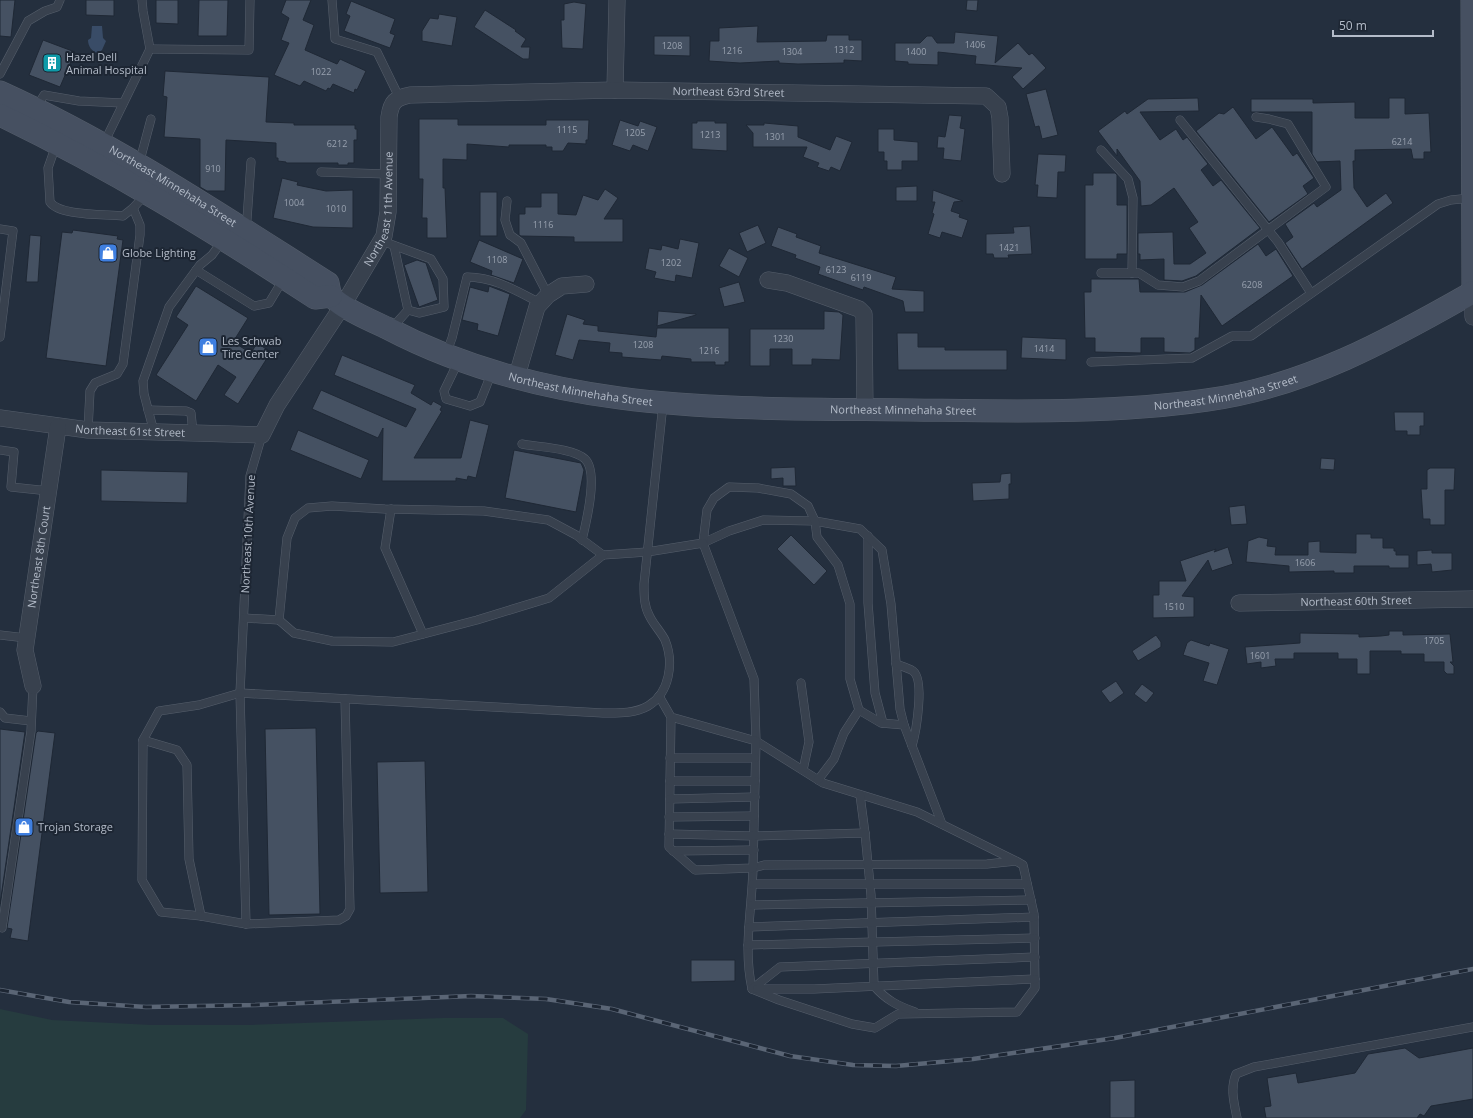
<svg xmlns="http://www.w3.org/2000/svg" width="1473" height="1118" font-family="'Open Sans',sans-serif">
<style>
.green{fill:#263c3f}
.water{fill:#394c67}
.building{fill:#455162;stroke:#1f2835}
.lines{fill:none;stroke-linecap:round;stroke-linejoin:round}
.lane-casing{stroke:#565f6c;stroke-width:9}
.street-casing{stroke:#565f6c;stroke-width:17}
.secondary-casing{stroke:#565f6c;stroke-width:23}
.lane{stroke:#38414e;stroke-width:8}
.street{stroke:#38414e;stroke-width:16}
.secondary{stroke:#465061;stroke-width:22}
.rail-casing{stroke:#5a6575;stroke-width:4.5}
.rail{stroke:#1d2633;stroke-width:3;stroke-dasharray:9;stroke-linecap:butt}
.labels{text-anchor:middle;stroke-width:4;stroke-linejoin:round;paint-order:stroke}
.number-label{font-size:9px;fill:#98a1af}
.poi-label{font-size:11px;fill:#b4bcc9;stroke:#1d2633;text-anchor:start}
.street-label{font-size:11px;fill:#b4bcc9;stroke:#1d2633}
</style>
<rect width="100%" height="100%" fill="#242f3e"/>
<!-- green -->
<path class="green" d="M0,1009L52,1020L152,1025H248L443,1018H503L528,1034L526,1110L520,1118H0Z"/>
<!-- water -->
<path class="water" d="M92,26H102L103,38L106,41L102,50L98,53C92,52 88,46 88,40L91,38Z"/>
<!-- building -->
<g class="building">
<path d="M0,0H15L11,37L0,36Z"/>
<path d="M86,0H114V16L86,15Z"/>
<path d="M156,0H178V24L156,23Z"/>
<path d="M199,0H228L227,36H198Z"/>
<path d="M286,0H311L303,20L314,25L305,50L337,64L340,59L366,71L357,90L355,89L354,93L333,84L330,89L328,88L326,91L304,81L300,86L274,75L289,43L281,40L289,18L281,13Z"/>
<path d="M967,0H978L977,11L966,10Z"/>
<path d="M351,1L395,19L390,33L395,35L390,48L344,31L350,16L346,14Z"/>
<path d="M574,2L586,4L583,49L562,48L561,20H564V4Z"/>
<path d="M485,10L516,30L515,31L526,39L521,47H530L529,59H523L474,27Z"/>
<path d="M439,14L457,17L452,46L422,41V31L430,18L438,19Z"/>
<path d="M758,26L757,42L826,41L827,35H849V40H862V61L844,60V63L798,64L779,63V61L740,63L709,61L710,41H719V28Z"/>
<path d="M955,32L998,36L995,63L1018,43L1029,55L1032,53L1046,68L1023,89L1012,77L1022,68L975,64L976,56L938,52V65L908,64V62L895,61V43H920L927,36H932L937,43H954Z"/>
<path d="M654,36H690V56L654,55Z"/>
<path d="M43,40L75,52L60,87L29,75Z"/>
<path d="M165,71L269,77L266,122L294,123V125H355V129H357V140H354V163H348V165H338V163H286V162L278,161V158H276V143L226,140L225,191H207L200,187V139L164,137L167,97L163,96Z"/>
<path d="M1046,89L1058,135L1042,139L1039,126L1035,127L1026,94Z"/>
<path d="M1198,98L1199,111L1140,112L1160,140L1176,129L1183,140L1187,137L1208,164L1201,170L1213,186L1221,180L1260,228L1196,276L1182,281L1164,280V259L1140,260V254H1138V233L1173,232L1174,264H1190L1206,253L1189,228L1198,222L1174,188L1151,205L1141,206L1140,181L1117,149V156L1098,131L1125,111L1127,114L1148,99Z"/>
<path d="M1389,98H1405V114L1429,113L1431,152H1424V159H1413L1411,149L1355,150V161H1353L1354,188L1367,207L1386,193L1393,203L1302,269L1285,243L1293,237L1285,224L1314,203L1317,207L1341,190L1340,161L1317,162L1312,154V112H1251V99H1313V103L1355,102V118H1389Z"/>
<path d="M1233,107L1256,139L1272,127L1293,156L1297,153L1314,178L1303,186L1308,194L1269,222L1196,131L1219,113L1224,114Z"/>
<path d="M949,115L962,116L960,128L965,129L961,161L943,159L944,148H937L938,136L945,137Z"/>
<path d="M419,119H458V125H546V120H589L588,140H586V144L568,143L563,151H552V147H546V145H509V147L467,144V160L443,159V188H445L447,238H427V218H422L423,179H419Z"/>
<path d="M620,120L638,126L640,121L657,127L648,151L633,145L630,151L612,145Z"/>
<path d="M697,121H715V123H727V151L692,149V123H697Z"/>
<path d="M764,123L798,126V137L830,150L836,136L852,142L840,171L831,167L829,171L817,167L819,163L803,157L807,147H753V133L746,125H764Z"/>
<path d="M878,129H894V140L918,142V161H902V170H887V161H884V152H878Z"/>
<path d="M1038,154L1066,155L1065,172H1058L1057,198L1037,197L1038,185H1035Z"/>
<path d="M1093,173H1115L1117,175V205H1127V254H1117V259H1085V185H1093Z"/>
<path d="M282,178L298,182L297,185L326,191L353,190V228L313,227L273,218Z"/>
<path d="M917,186V201H896V187Z"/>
<path d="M605,189L618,198L604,219H623V242H574V237L521,236L519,235V214H525V207H541V193H558V214L576,215L583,195L598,200Z"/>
<path d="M933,190L963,201L954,202L951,211L960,214L959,217L968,220L962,238L942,232L940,238L928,234L934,214L932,213L935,202H932Z"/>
<rect x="480" y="192" width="17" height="44"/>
<path d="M758,225L766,243L747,252L739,233Z"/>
<path d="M1030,226L1032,254L1008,255L1009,258H994L993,254H986V234L1014,233L1013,227Z"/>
<path d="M778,227L797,234L796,237L821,246L819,253L896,277L892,289L924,291V312H905L903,301L864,287L863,290L818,274L820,267L795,258L796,255L771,246Z"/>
<path d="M73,230L118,236L117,239L123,240L106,366L46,358L62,232L72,233Z"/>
<path d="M30,235L41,236L38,282H26Z"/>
<path d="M680,239L699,243L692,278L676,275L675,282L654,278L656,272L645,269L649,248L661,250L662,245L678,249Z"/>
<path d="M479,240L523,259L514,283L491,275L492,271L470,262Z"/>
<path d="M1258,244L1266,256L1276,249L1293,276L1222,326L1201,295L1199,338H1195V350L1190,353L1164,352V338H1141V353L1095,352V338H1085L1084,292H1091V279H1139L1140,292H1185L1202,285Z"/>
<path d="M729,248L748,258L739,277L719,266Z"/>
<path d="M417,260L426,263L438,300L419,307L404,265Z"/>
<path d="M739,282L745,302L724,307L719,288Z"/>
<path d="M196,286L248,318L233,342L251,353L257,343L271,352L238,404L224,395L236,377L218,365L196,401L156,375L188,325L176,317Z"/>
<path d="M489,286L510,294L498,336L477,330L478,324L462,320L470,287L488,292Z"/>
<path d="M658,311L696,314V315L657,326Z"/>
<path d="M824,311L839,312L843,315L840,360L812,359V365H792V349H770V366H750V329H824Z"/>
<path d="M567,314L585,320L583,324L598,326V331L656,337L657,328H729V362H725V365H715V362H691V359L662,356L661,360L622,357V353L609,352L610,343L579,340L573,360L555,355Z"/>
<path d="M897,333H918V347H945V350H1007V370H898Z"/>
<path d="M1022,337L1066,339V360L1021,358Z"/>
<path d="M342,355L415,385L411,393L431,405L433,401L442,406L440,410L442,411L414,458H461L470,420L489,425L476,478L468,476L467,480L456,478V481H382L383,428L378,438L312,409L321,390L406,427L416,409L334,375Z"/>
<path d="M1394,412H1424V426H1420V435H1407V431H1395Z"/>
<path d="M298,430L369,460L361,479L290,450Z"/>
<path d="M514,450L581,463L584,470L576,512L505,498Z"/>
<path d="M1321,458L1335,459L1334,470L1320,469Z"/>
<path d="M795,467L796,486H783V478L771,479V468Z"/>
<path d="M1430,468H1455L1454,490H1445V525H1430V519H1423L1421,489H1427V470Z"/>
<path d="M101,470L188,472L187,503L101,501Z"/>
<path d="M1011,473V484H1009V499L973,501L972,483L1000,482L1001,474Z"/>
<path d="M1245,505L1247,524L1231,525L1229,507Z"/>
<path d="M1356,534H1371V538H1383V548H1394V551H1396V555H1409V568H1389V566H1354V573H1334V571L1289,572V566L1246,562L1248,541L1259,537L1268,539L1267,546L1276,547L1275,555H1308V542L1320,541V552L1356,553Z"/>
<path d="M791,535L827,571L814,585L777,549Z"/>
<path d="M1228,547L1233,564L1212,571L1208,560L1182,596L1194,597V617L1153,618V595H1159V581H1186L1180,561L1216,549L1214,552Z"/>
<path d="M1432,550V553H1452V570L1432,572L1431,564L1417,565V551Z"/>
<path d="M1389,631H1403V635L1450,634L1453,662H1450L1454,666V674H1447L1444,671V662H1424V654H1401V651H1370V674H1357V659H1338V653H1294V659H1275L1276,666L1261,668V662L1247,664L1245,647L1300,643V633L1359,634V637L1381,636L1389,635Z"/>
<path d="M1156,635L1161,642V647L1138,661L1132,651Z"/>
<path d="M1191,640L1209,646L1210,643L1229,649L1217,685L1203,681L1209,663L1183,655L1187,643Z"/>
<path d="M1116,681L1124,693L1110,703L1101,691Z"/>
<path d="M1142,684L1154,693L1146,703L1134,694Z"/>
<path d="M316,728L320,914L269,915L265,729Z"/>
<path d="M0,729L25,732L0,904Z"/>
<path d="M38,731L55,733L28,941L10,938L12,929L7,928L36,733Z"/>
<path d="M425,761L428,892L380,893L377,762Z"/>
<path d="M691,960H735V981L691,982Z"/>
<path d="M1405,1048L1419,1058L1473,1048V1099L1431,1106L1424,1116L1420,1114L1417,1118H1266L1264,1107L1271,1106L1267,1078L1296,1073L1298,1083L1355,1073L1368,1054Z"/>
<path d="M1135,1080V1118H1110V1081Z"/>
</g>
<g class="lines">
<!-- lane casing -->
<g class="lane-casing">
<g id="lane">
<path d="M332,0L335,39L377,52L399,97"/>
<path d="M150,49L249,50L250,0"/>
<path d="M0,74L28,21L45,11L57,7L60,0"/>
<path d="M36,108L44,95L79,101L123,103"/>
<path d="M1180,120L1278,242L1311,293"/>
<path d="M104,143L150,49L143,11L142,0"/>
<path d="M56,145L48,168L50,202C59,216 105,214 123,216L133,208L146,194"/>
<path d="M1101,150L1128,179L1133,198L1132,273"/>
<path d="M139,164L151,119"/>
<path d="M321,172L388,174"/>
<path d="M507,201L505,220L510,235L521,243L548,295"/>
<path d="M0,229L13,231L0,337"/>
<path d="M244,229L247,219L251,162"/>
<path d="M382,241L431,259L443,279L444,307L419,313L408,310"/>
<path d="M394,246L408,310"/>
<path d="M196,270L254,306L269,303L284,278"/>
<path d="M1101,273H1139L1158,285L1183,287L1199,281L1326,187L1288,124L1269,119L1256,117"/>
<path d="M391,329L408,310"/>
<path d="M446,354L452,338L467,277C494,277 517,291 540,303"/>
<path d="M459,360L444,391L446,399L470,406L480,402L492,372"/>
<path d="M1091,362L1192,358L1232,336H1251L1438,204L1451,200L1471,198"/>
<path d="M148,410L186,411L191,413L193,433"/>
<path d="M88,430L90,391L95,383L117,374L123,364L140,235V225L133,208"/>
<path d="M154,432L144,394L143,381L169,307L200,265L212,255L223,240"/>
<path d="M262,435L250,476L240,693L246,924L339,920L346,916L350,909L345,699"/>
<path d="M522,444C537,447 574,448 585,459C599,472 586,523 582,540"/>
<path d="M0,450L14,452L11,487L49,491"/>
<path d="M391,509L385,548L423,634"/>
<path d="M868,536V603L875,693L883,723"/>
<path d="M703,543L729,531L763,520L815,521L860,529L882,550L891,604L900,709L904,725L942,824"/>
<path d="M703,543L707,510L714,498L729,487L758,488L791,494L808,506L815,521L817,537L838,565L850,604V679L859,710L881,723L904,725"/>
<path d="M244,618L279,620L287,538L295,518L308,508L332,506L385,509L484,511L548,520L576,535L603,555L647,552L703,543L754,679L756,741L823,783L917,812L1016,861L1023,865L1034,914L1035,988L1017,1012L898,1014L875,1028L852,1024L779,1000L752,989C743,948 752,909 753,868L764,865L987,864L1016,861"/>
<path d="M279,620L294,633L332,641L393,642L477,620L549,598L603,555"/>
<path d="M0,635L26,638"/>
<path d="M896,664C901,666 908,668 913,671C925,680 916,732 912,746"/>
<path d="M801,683L809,742L803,770"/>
<path d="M659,696L671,717L669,847L695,870L753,868L756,741L671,717"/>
<path d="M0,712L5,718L31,721"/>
<path d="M143,740L177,750L187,765L189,859L201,916"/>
<path d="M670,758H755"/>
<path d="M818,780L834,759L844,733L859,710"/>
<path d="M670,781H755"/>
<path d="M860,795L865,833"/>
<path d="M670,799L755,797"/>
<path d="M669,817L754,816"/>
<path d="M669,834L754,836L865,833L871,895L874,986C886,1000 898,1006 915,1012"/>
<path d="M673,851L754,850"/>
<path d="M753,884H1027"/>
<path d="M752,905L1031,900"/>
<path d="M246,924L201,916L161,912L142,880L143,740L159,711L199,705L240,693L603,713C617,713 634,714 648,706C670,693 674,662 665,640C661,632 654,625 650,617C644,607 644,596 644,584L663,404"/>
<path d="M0,927L2,928L31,731L33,686"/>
<path d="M749,927L1034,917"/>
<path d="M748,945L1035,938"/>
<path d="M752,989L780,967L1035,957"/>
<path d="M757,989H814L1035,979"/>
<path d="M1237,1118C1234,1103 1230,1088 1236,1074L1254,1067L1473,1027"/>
</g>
</g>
<!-- street casing -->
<g class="street-casing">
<g id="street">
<path d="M615,90L617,0"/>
<path d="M768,280L787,283L859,309L864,314L865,409"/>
<path d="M1473,292V317"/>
<path d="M516,379L537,307L548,295L562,286L586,284"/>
<path id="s1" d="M0,418L88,430L262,435L277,405L343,305L384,236L388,212L389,117C391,102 395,98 410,95L615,90L986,96L998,107L1000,118L1002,174"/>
<path id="s2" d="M1239,603L1473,599"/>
<path id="s3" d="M33,686L25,650L58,427"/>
</g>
</g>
<!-- secondary casing -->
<g class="secondary-casing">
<g id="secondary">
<path d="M1472,0L1473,292"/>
<path id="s4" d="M0,92C115,144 221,215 328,283C329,287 329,291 331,295C337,306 374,322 387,328C553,415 730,408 912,410C1009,411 1110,414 1207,400C1304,387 1389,340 1473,292"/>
<path d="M0,115C110,168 213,231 315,298L331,296"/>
</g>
</g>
<!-- lane -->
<use href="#lane" class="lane"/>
<!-- street -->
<use href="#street" class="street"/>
<!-- secondary -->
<use href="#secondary" class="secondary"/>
<!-- rail casing -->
<g class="rail-casing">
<path id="rail" d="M0,990L69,1002L146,1007L255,1005L471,996L546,999L612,1009L790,1056L853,1065L896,1066L973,1059L1115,1038L1473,969"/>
</g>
<!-- rail -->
<use href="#rail" class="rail"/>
</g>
<!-- icons -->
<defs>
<g id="building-square" transform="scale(1)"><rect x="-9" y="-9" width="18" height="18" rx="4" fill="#0f9aa8" stroke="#1d2633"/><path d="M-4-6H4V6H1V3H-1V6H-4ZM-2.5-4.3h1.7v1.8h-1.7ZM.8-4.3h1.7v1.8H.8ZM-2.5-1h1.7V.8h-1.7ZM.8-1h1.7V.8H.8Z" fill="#fff"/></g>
<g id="shop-square" transform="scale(1)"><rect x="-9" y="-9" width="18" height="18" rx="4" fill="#3f7fe0" stroke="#1d2633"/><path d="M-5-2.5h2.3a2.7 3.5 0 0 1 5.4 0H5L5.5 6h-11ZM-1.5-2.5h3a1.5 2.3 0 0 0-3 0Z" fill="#fff"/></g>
</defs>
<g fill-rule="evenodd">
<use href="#building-square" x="52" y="63"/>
<use href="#shop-square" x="108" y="253"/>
<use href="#shop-square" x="208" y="347"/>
<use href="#shop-square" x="24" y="827"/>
</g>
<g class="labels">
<!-- number labels -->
<g class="number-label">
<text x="975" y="48">1406</text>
<text x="672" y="49">1208</text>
<text x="844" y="53">1312</text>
<text x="732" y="54">1216</text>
<text x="792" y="55">1304</text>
<text x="916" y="55">1400</text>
<text x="321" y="75">1022</text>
<text x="567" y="133">1115</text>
<text x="635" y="136">1205</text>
<text x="710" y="138">1213</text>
<text x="775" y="140">1301</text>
<text x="1402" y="145">6214</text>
<text x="337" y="147">6212</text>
<text x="213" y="172">910</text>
<text x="294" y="206">1004</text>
<text x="336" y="212">1010</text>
<text x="543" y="228">1116</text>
<text x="1009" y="251">1421</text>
<text x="497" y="263">1108</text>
<text x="671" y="266">1202</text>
<text x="836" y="273">6123</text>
<text x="861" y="281">6119</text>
<text x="1252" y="288">6208</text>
<text x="783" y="342">1230</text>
<text x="643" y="348">1208</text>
<text x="1044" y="352">1414</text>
<text x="709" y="354">1216</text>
<text x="1305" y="566">1606</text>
<text x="1174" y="610">1510</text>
<text x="1434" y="644">1705</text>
<text x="1260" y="659">1601</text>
</g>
<!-- poi labels -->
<g class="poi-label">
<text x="66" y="61">Hazel Dell<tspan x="66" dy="13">Animal Hospital</tspan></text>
<text x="122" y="257">Globe Lighting</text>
<text x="222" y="345">Les Schwab<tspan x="222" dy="13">Tire Center</tspan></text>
<text x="38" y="831">Trojan Storage</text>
</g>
<!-- street labels -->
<g class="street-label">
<text dy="4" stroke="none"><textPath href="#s1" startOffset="968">Northeast 63rd Street</textPath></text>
<text dy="4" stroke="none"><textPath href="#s4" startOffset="197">Northeast Minnehaha Street</textPath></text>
<text dy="4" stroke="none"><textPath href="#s1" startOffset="522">Northeast 11th Avenue</textPath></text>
<text dy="4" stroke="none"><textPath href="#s4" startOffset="662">Northeast Minnehaha Street</textPath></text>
<text dy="4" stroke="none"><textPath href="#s4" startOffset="1310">Northeast Minnehaha Street</textPath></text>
<text dy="4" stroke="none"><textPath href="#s4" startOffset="986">Northeast Minnehaha Street</textPath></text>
<text dy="4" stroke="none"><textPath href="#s1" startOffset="131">Northeast 61st Street</textPath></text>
<text transform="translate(248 534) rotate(-87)" y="4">Northeast 10th Avenue</text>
<text dy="4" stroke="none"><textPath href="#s3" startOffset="131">Northeast 8th Court</textPath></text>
<text dy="4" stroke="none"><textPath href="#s2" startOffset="117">Northeast 60th Street</textPath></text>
</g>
</g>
<!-- scale -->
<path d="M1333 30v6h100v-6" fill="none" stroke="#b4bcc9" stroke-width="2"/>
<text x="1339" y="30" font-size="12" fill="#b4bcc9" stroke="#1d2633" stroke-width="3" paint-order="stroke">50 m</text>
</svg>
